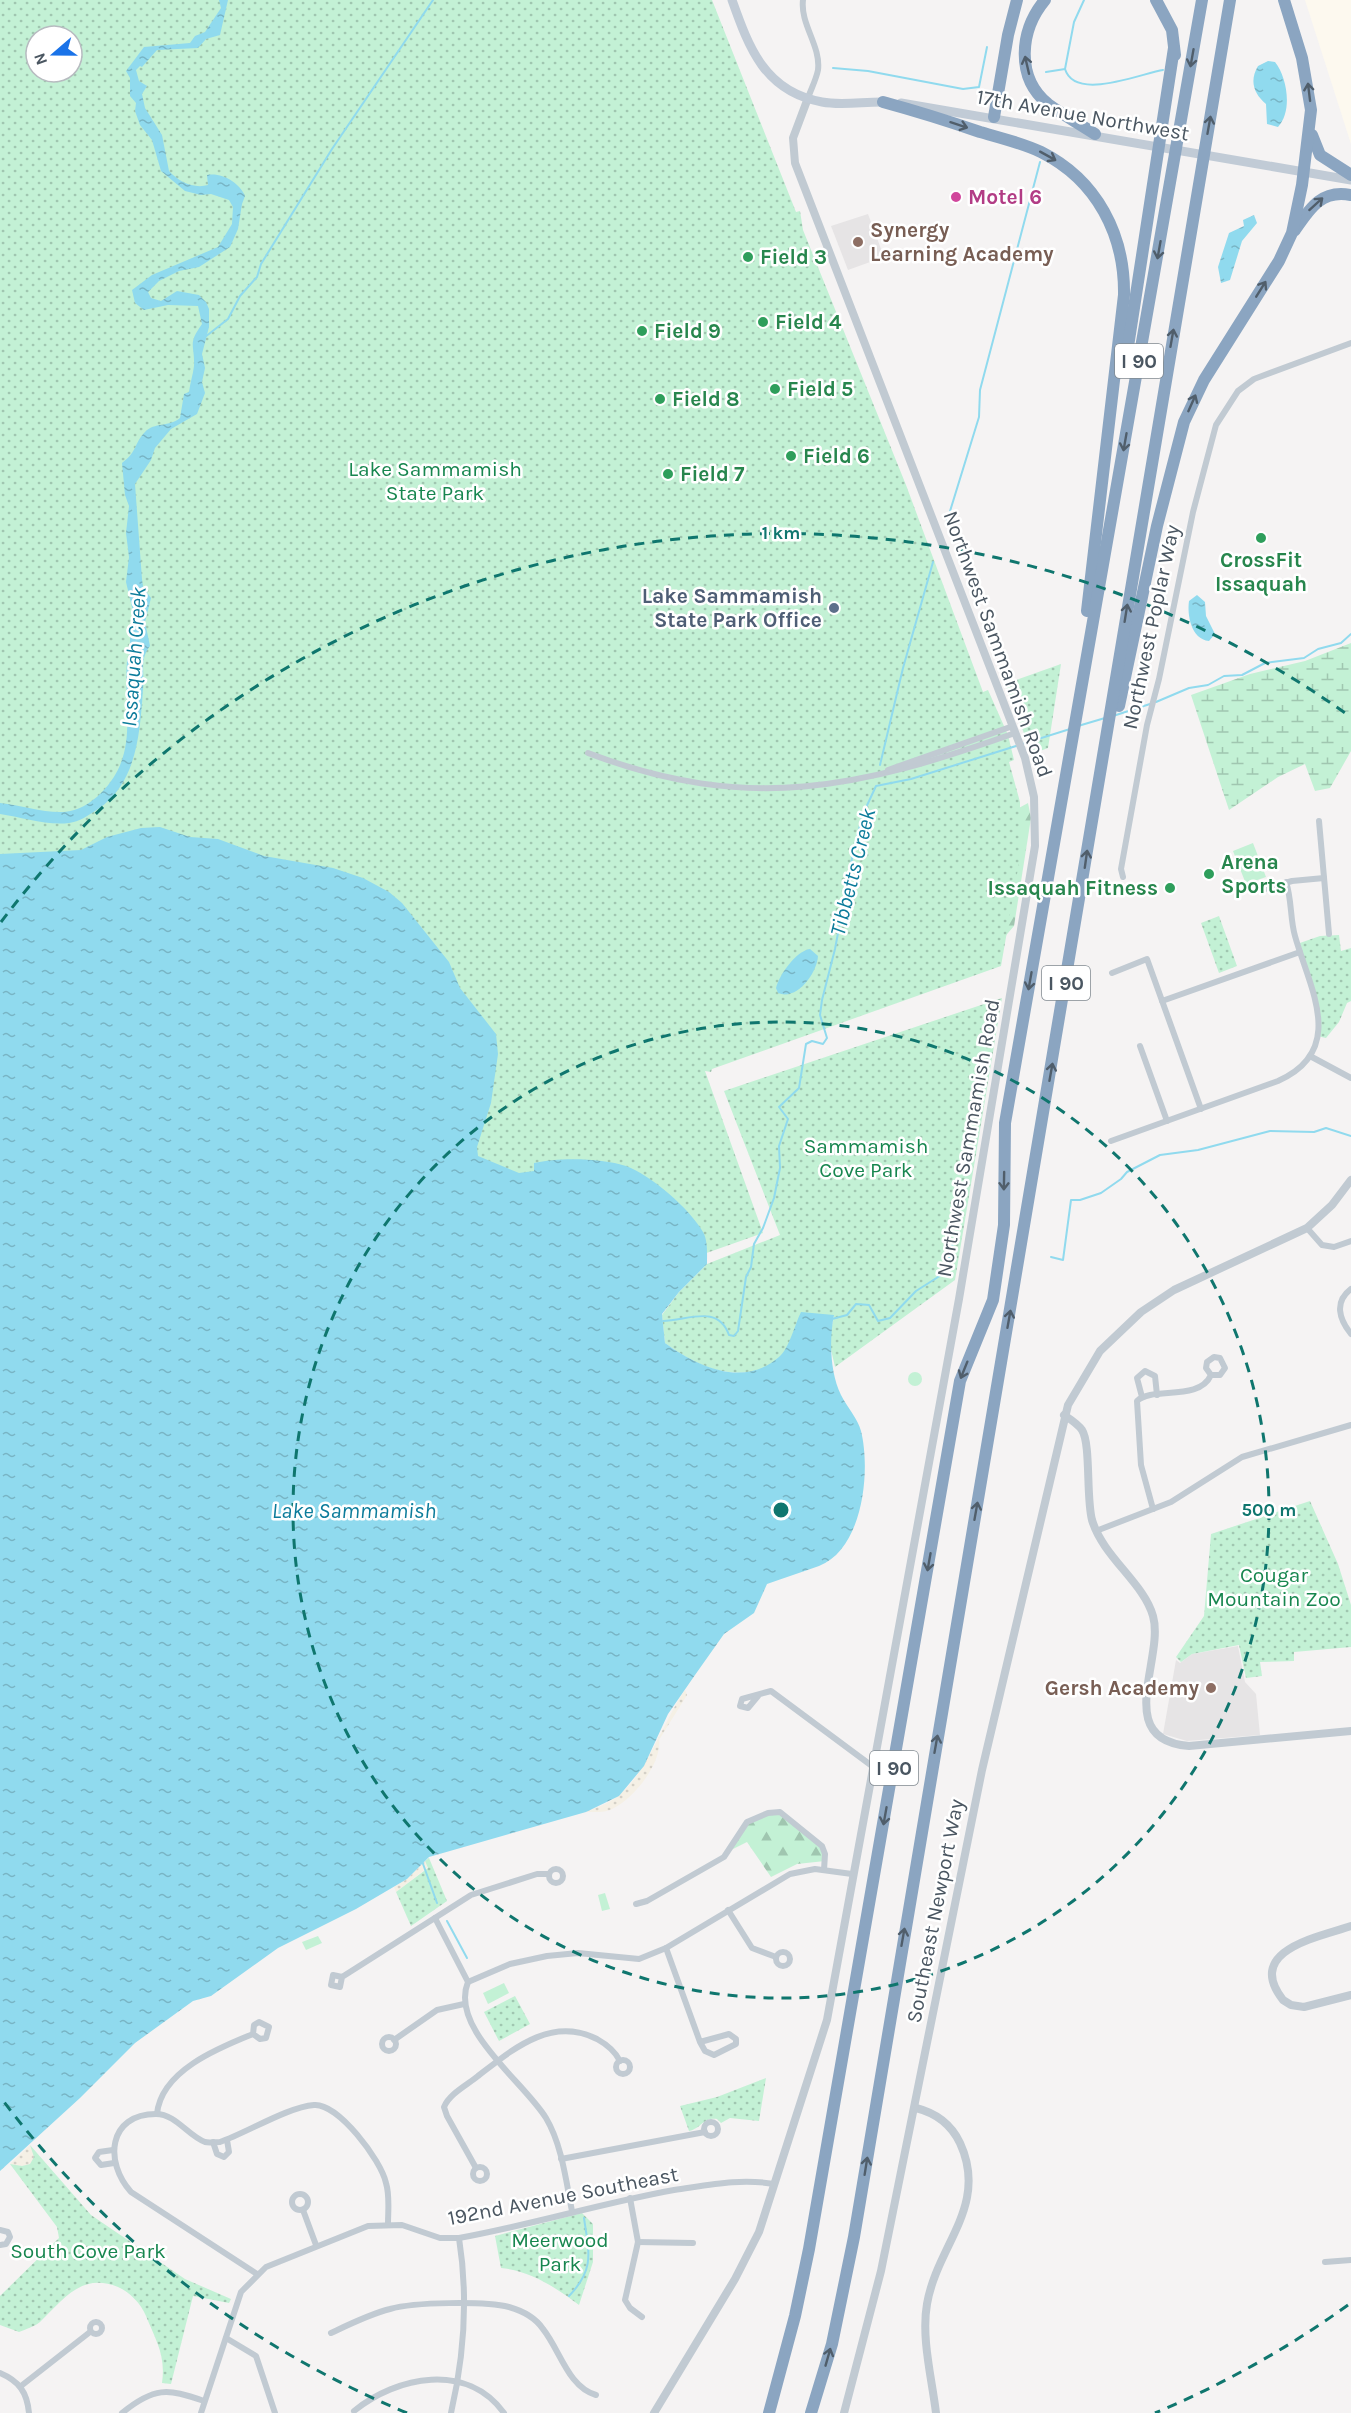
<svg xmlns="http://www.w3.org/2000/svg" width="1351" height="2413" font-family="Karla,sans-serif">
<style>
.commercial{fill:#fdf9ef}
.education{fill:#e6e4e5}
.grass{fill:#c3f1d5}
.forest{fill:url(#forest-firs)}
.wetland{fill:url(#wetland-marsh)}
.sand{fill:url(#sand-dots)}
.park{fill:url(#park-dots);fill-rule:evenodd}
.water{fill:url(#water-ripples)}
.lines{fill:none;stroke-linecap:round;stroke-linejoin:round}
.stream{stroke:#90daee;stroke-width:2}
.minor{stroke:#c1cad2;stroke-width:6}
.tertiary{stroke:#c1cad2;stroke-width:8}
.secondary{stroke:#c1cbd6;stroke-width:9}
.motorway{stroke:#8ba5c1;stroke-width:12}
.oneway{stroke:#505e6b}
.ring{fill:none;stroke:#0f766e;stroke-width:3;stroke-dasharray:10 8}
.hotel-dot{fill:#d1479c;stroke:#fff;stroke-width:2}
.education-dot{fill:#8d6e63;stroke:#fff;stroke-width:2}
.leisure-dot{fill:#2e9e5b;stroke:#fff;stroke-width:2}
.service-dot{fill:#5c6f8a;stroke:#fff;stroke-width:2}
.labels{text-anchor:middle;stroke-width:5;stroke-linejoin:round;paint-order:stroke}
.shield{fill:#fff;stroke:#808990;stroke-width:1.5}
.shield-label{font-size:20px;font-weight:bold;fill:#4a5661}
.street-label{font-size:21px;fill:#4a5661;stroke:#fff}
.hotel-label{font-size:21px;font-weight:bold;fill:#b23c85;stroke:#fff;text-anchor:start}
.education-label{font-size:21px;font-weight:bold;fill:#785e54;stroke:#fff;text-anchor:start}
.leisure-label{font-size:21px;font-weight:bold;fill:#27864d;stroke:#fff;text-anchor:start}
.park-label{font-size:21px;fill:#17864f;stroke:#fff}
.service-label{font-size:21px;font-weight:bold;fill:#4e5e75;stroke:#fff;text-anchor:end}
.water-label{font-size:22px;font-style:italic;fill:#0c7c9b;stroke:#fff}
.centre{fill:#0f766e;stroke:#fff;stroke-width:3}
.ring-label{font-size:18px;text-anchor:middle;font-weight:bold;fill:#0f766e;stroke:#fff;stroke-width:5;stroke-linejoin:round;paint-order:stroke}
</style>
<defs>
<pattern id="forest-firs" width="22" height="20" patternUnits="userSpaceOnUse" patternTransform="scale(1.5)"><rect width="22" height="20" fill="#c3f1d5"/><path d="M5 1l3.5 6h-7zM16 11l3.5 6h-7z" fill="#a0c6b0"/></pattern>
<pattern id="wetland-marsh" width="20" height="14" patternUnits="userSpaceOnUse" patternTransform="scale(1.5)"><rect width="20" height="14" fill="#c3f1d5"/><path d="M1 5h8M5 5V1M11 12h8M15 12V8" fill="none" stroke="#a0c6b0"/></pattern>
<pattern id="sand-dots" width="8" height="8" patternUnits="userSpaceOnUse" patternTransform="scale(1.5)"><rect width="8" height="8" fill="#f5f0e5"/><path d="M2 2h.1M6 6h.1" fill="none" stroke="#d4d0c7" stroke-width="1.8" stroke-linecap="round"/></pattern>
<pattern id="park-dots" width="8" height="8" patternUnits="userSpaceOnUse" patternTransform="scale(1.5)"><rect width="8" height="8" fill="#c3f1d5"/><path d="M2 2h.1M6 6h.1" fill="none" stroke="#a0c6b0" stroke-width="1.8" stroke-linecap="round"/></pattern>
<pattern id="water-ripples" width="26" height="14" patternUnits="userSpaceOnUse" patternTransform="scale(1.5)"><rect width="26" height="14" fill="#90daee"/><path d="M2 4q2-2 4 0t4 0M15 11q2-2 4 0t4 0" fill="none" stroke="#78b4c4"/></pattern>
</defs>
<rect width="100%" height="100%" fill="#f5f3f3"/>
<!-- commercial -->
<path class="commercial" d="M1305,0H1351V144Z"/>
<!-- education -->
<g class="education">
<path d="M868,214L884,257L848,270L831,226Z"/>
<path d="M1238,1646L1245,1682L1256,1694L1260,1735L1187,1741L1163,1734L1176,1660L1180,1663L1192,1654Z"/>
</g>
<!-- grass -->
<g class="grass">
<path d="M1253,843L1266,877L1246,884L1233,851Z"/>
<circle cx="915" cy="1379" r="7"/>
<path d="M605,1893L610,1909L602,1911L598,1895Z"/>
<path d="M318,1936L322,1943L306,1950L302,1942Z"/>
<path d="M504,1983L509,1993L488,2004L483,1993Z"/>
</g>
<!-- forest -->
<g class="forest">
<path d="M1028,803L1031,818L1014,926L1002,940L1017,809Z"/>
<path d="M777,1811L822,1846L825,1861L797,1864L771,1877L747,1842L731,1850L744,1825Z"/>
</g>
<!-- wetland -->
<path class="wetland" d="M1351,643V751L1330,788L1315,791L1305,764L1278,777L1229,810L1191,695L1250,674L1305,661Z"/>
<!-- sand -->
<g class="sand">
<path d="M685,1690L687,1695L659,1740C662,1763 634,1798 614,1808C606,1813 595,1812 586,1812C597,1807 611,1803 619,1795C647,1773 664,1720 685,1690Z"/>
<path d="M425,1861L428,1867L396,1892L394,1887L407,1879Z"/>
<path d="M30,2145L34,2157L30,2164L22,2166L10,2164Z"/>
</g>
<!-- park -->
<g class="park">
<path d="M0,0H712L796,212L800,211L803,230L906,485L983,692L988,690L1008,735L1014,760L1009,762L1020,802V857L1001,966L712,1069L711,1072L705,1071L763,1233L650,1273L565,1205L0,924ZM36,36H72V72H36Z"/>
<path d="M1061,664L1048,748L1032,754L1005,684Z"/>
<path d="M1219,916L1237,966L1219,973L1201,923Z"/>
<path d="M1339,935L1341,951L1351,948V1001L1347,1003L1339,1022L1326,1038L1317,1036L1320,1021L1297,944L1320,936Z"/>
<path d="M1002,998L955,1280L835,1367L829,1341L834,1316C816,1329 775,1367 755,1371C721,1378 691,1362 665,1343L662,1315L679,1292L707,1264L780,1235L724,1091Z"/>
<path d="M1310,1501L1338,1564L1351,1605V1647L1294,1652V1661L1260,1662L1262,1676L1246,1678L1239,1645L1192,1654L1181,1662L1176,1657L1204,1616L1211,1534Z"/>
<path d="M429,1858L447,1901L411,1926L396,1892L428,1868L425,1861Z"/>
<path d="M515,1996L530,2024L499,2041L484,2012Z"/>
<path d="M766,2078L759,2121L730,2118L721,2123L717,2119C703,2117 702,2128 689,2131L680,2106L717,2097Z"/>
<path d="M30,2145L91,2215L185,2279L231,2299L229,2303L193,2296L171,2384L162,2383C166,2355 156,2341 146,2316C141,2304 130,2292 118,2287C81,2272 63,2300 40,2322C34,2327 26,2329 19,2332L0,2325V2296L59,2238L57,2227L10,2164L22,2166L30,2164L34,2157Z"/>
<path d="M582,2213L593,2224V2262L579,2305C555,2287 531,2271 501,2268L495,2236Z"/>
</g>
<!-- water -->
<g class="water">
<path d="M219,0H228L220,35L206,39L198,48L157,50L142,67L140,66L136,70L139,81L147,86L142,94L145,108L162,135L169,171C179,182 194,189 208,185L207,175C222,172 240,183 245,196L242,204L238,229L230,247L199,267L179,271L159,281L148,292L151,298L161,301L177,291L199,295L206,302L209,309V327L202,354L205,368L202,382L205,393L197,414L171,429L155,448L151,460L135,484L142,579L143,587L151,598L145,622L150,646C139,660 145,673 143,689C140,733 137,783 98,809C89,815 79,822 69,823C48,826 21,817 0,814V803C21,805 43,813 64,812C78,811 91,803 101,793C140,754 123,710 127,661L130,652V633L135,620L126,582L129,557L126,533L129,506L125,495L122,463C138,451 134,443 145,432C154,422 170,427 180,418L184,394L189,392C190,383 193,375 194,366C195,344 187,345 202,324L198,306L168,305L144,310L135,303L132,290L152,275L218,247L232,224L233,207L229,200L211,194L201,195L185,191L161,171L152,140L140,125L135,111L136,103L130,96V78L126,71L144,47L190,43L195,36L205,32L221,8Z"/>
<path d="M1268,61L1275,62C1287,77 1293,111 1278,127L1267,124L1266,104C1254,94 1249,81 1258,66Z"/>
<path d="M1254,215L1257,223L1242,241L1230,280L1221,283L1218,267L1229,233L1244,226L1243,220Z"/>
<path d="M1197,595L1205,602L1206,616L1215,634L1209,641C1191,639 1187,615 1189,601Z"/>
<path d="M160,827L190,837L218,839L264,856L333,868L363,878L389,892L402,903L449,962L460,988L496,1034L498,1054L491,1103L477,1147L478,1156L519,1173L534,1171V1163C559,1157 602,1158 626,1166C651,1175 690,1209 703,1232C708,1240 707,1255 707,1264L679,1292L662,1314L665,1343C698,1367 744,1388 779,1357C789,1349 795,1324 801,1312L834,1315C829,1340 830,1372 841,1395C847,1407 858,1419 861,1431C871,1471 863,1549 819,1566C802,1572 784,1578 767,1584L754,1613L724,1634L695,1675L668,1714L644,1766L619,1796L586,1812L429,1857L407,1879L356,1909L278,1948L211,1996L193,2001L135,2043L80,2098L0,2171V854L81,850L107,837L141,828Z"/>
<path d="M810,949L818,956C817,973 797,1001 778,993L776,988C779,975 796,951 810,949Z"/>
</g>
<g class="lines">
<!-- stream -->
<g class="stream">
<path d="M1084,0L1074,22L1065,69C1075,102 1142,73 1163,70"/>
<path d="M833,68L868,71L963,89L979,87L987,47"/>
<path d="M1046,72L1065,69"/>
<path d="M205,337L228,319L240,296L257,277L261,264L332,149L433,0"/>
<path d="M947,521L979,417L980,390L1040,162"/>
<path d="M1156,702L1189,688L1208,685L1224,676L1242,675L1265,663L1304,658L1318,649L1341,643L1351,634"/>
<path d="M1113,716L1150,704"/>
<path d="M1078,726L1105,718"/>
<path d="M880,765L903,668L933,562"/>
<path d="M1051,1257L1063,1260L1071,1200H1080L1101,1193L1121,1179L1127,1172L1160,1155L1198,1150L1270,1131L1314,1132L1326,1128L1351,1136"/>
<path d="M832,1319L847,1315L856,1304L869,1305L878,1321L890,1318L916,1291L946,1272L953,1242L956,1241"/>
<path d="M663,1321C689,1320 718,1304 729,1335L734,1336L738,1331L746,1277L751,1267L754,1244L763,1228L774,1198L780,1168L779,1146L788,1119L779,1107L799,1088L806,1044L812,1041L823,1044L827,1038L820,1015L822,1000L835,949L854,848L863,814L876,786L911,779L1070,729"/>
<path d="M422,1861L437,1903"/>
<path d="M447,1921L467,1958"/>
<path d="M569,2296C595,2269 589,2253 584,2218"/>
</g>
<!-- minor -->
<g class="minor">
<path d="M803,0C800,24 821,46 818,70C816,80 811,89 808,98"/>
<path d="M588,753C749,814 860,788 1015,733"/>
<path d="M888,770L1013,726"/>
<path d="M1319,821L1329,934"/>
<path d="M1123,877L1121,869L1147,725L1159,679L1193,512L1216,425L1238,391L1254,379L1351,343"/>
<path d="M1261,890L1292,881L1324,878"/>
<path d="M1112,973L1147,959L1201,1109"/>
<path d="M1162,1001L1300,952"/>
<path d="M1140,1046L1167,1121"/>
<path d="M1310,1056L1351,1078"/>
<path d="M1111,1141L1278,1081C1348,1050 1309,987 1295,936C1290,919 1292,900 1286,882"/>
<path d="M1307,1228L1322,1245L1334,1247L1351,1241"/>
<path d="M1351,1289C1334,1302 1339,1319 1351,1334"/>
<path d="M1142,1397L1137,1378L1145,1371L1155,1376L1157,1395"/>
<path d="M1153,1509L1141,1465L1137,1401C1152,1386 1199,1402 1211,1375H1220L1225,1368L1220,1358L1214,1357L1207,1362L1206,1368L1211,1375"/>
<path d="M1096,1531L1171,1502L1242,1457L1351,1425"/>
<path d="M758,1696L748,1708L740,1706L742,1699L771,1691L872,1766"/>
<circle cx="556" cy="1876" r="7"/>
<path d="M636,1904L647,1901L724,1857L747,1822L768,1813L780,1812L822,1846L825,1854L824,1870"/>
<path d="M728,1910L752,1948L776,1957"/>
<path d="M435,1918L468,1982C449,2028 524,2082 546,2118C562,2145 566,2181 572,2211"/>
<path d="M666,1948L700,2042L705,2051L714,2055L736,2044V2039L729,2034L700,2042"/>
<circle cx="783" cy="1959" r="7"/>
<path d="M342,1977L333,1975L331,1985L340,1987L342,1977L471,1895L537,1874H549"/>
<path d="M468,1982L510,1964L547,1956L578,1953L639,1959L666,1948L790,1874L815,1869L852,1874"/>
<circle cx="389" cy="2044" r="7"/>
<path d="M394,2040L437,2010L464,2004"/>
<circle cx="623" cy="2067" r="7"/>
<path d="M157,2114C161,2071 218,2048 253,2034L260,2039L266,2038L269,2027L259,2022L254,2025L253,2034"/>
<circle cx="711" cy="2129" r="7"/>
<path d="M213,2142L217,2154L224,2157L229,2152L227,2140"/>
<path d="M113,2150L99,2152L95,2158L101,2165L114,2163"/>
<path d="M561,2159L705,2132"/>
<circle cx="480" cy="2174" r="7"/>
<path d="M476,2168L447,2116L444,2107C449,2094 467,2085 478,2076C513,2049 551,2016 597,2039C606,2044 615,2051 620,2061"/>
<circle cx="300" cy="2202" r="8"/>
<path d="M630,2198L638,2242L625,2300L630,2308L642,2317"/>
<path d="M303,2210L316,2245"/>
<path d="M0,2230L8,2232L10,2237L6,2244L0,2245"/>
<path d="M638,2242L693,2243"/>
<path d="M1325,2262L1351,2260"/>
<path d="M257,2274L131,2192C104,2162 108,2114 156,2114C176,2114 188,2136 205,2142C209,2143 215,2142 220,2142C246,2133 288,2107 314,2105C338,2103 381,2160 386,2183C390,2196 388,2210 388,2224"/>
<circle cx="96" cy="2328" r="6"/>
<path d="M331,2333C350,2324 370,2314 390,2309C414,2302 485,2301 509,2307C523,2311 535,2317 543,2329C560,2350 568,2387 596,2395"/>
<path d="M226,2338L256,2356L275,2413"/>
<path d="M0,2373C19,2381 27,2392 29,2413"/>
<path d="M21,2386L90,2332"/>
<path d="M354,2411C397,2376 467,2362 504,2413"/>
<path d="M122,2413C154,2387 167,2388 204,2401"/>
<path d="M201,2413L241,2292L266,2267L368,2226L402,2225L440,2238H459C531,2225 602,2203 674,2190C709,2185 740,2178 774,2184"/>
<path d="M451,2413C464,2357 468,2295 459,2238"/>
</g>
<!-- tertiary -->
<g class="tertiary">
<path d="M1064,1415C1070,1419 1078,1424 1082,1430C1091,1444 1086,1498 1092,1520C1103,1557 1144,1583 1153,1616C1165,1658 1112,1740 1189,1746L1351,1731"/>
<path d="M1351,1926C1319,1937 1244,1950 1283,2000L1291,2005L1304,2007L1351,1995"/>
<path d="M916,2108C936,2113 951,2124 960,2143C989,2206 937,2245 927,2304C921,2338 932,2379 936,2413"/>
<path d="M654,2413L735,2279L759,2232L827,2020L959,1299L1035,846L1034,797L1025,758L795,163L793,138L808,98"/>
<path d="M844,2413L881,2271L982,1770L1068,1405L1100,1351L1141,1312L1174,1290L1307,1228L1332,1205L1351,1180"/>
</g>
<!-- secondary -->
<g class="secondary">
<path d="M732,0C749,48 765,92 822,102C843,106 866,101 887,102"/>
<path d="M901,103L1351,180"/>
</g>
<!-- motorway -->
<g class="motorway">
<path d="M1045,0C1020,30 1015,77 1048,104C1063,115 1080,124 1095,134"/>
<path d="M1156,0L1172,30L1175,55"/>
<path d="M883,102C916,111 948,121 980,132C1001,138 1022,143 1041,152C1097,180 1125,235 1124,295L1087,611"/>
<path d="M994,117L1008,35L1017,0"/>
<path d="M1312,135L1320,155L1351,175"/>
<path d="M1295,230C1310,208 1322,189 1351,195"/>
<path d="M1125,366L1174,48"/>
<path d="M1119,706L1157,526L1184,422L1204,380L1279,261L1292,233L1302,185L1311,110L1302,58L1284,0"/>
<path d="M769,2413L795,2316L809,2249L960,1381L993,1300L1004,1225L1005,1123L1202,0"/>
<path d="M811,2413L832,2344L854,2237L1230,0"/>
</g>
</g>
<!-- one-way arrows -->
<defs><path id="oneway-shaft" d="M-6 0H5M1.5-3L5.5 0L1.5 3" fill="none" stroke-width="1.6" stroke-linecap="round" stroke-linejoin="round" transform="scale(1.5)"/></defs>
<g class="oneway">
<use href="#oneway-shaft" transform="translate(1192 58) rotate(100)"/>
<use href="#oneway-shaft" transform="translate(1027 65) rotate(-103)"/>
<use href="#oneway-shaft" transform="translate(1309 92) rotate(-97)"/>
<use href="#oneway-shaft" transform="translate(959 125) rotate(18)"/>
<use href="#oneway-shaft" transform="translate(1209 125) rotate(-80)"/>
<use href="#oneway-shaft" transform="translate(1048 156) rotate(29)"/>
<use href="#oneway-shaft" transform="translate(1316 204) rotate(-42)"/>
<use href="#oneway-shaft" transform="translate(1159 250) rotate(100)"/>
<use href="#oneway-shaft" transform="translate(1261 289) rotate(-58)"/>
<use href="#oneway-shaft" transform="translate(1172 338) rotate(-80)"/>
<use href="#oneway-shaft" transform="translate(1192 403) rotate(-66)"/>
<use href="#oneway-shaft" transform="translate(1125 442) rotate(100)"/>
<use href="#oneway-shaft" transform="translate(1126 613) rotate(-81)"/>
<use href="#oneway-shaft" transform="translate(1086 859) rotate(-82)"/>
<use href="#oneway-shaft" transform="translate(1030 981) rotate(100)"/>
<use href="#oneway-shaft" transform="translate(1051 1072) rotate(-80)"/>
<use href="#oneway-shaft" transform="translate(1004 1181) rotate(91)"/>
<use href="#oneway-shaft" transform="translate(1009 1319) rotate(-80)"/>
<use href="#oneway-shaft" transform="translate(964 1370) rotate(112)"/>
<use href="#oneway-shaft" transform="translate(976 1511) rotate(-80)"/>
<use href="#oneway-shaft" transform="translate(929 1562) rotate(100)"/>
<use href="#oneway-shaft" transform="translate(936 1744) rotate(-80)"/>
<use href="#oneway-shaft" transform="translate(885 1816) rotate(100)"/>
<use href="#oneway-shaft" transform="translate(903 1937) rotate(-80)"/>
<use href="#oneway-shaft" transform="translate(866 2166) rotate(-81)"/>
<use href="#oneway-shaft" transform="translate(828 2357) rotate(-74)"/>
</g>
<!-- distance rings -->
<g class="ring">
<circle cx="781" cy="1510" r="488"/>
<path d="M1348 2305A977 977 0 0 1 1155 2413M407 2413A977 977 0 0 1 1 2098M1 922A977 977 0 0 1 1348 715"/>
</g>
<!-- markers -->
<circle class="hotel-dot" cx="956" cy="197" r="6"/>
<g class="education-dot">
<circle cx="858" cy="242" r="6"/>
<circle cx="1211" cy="1688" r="6"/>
</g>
<g class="leisure-dot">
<circle cx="748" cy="257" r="6"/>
<circle cx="763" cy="322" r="6"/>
<circle cx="642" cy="331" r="6"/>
<circle cx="775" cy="389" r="6"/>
<circle cx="660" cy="399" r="6"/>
<circle cx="791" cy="456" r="6"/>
<circle cx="668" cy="474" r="6"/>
<circle cx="1261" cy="538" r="6"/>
<circle cx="1209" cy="874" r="6"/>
<circle cx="1170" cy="888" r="6"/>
</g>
<circle class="service-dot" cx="834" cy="608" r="6"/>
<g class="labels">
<!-- shield labels -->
<g class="shield">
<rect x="1115" y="344" width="48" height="34" rx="4.5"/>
<rect x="1042" y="966" width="48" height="34" rx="4.5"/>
<rect x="870" y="1751" width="48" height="34" rx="4.5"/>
</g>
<g class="shield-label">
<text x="1139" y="368">I 90</text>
<text x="1066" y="990">I 90</text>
<text x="894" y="1775">I 90</text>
</g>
<!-- street labels -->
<g class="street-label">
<text transform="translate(1083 115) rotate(10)" y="7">17th Avenue Northwest</text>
<text transform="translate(1151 627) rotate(-78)" y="7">Northwest Poplar Way</text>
<text transform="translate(998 644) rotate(70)" y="7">Northwest Sammamish Road</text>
<text transform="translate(968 1138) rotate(-80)" y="7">Northwest Sammamish Road</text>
<text transform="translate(935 1911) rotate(-79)" y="7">Southeast Newport Way</text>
<text transform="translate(563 2196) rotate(-11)" y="7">192nd Avenue Southeast</text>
</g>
<!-- hotel labels -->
<g class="hotel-label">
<text x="968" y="204">Motel 6</text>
</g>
<!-- education labels -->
<g class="education-label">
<text x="870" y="237">Synergy<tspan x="870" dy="24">Learning Academy</tspan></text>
<text x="1199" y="1695" text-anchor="end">Gersh Academy</text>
</g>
<!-- leisure labels -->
<g class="leisure-label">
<text x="760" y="264">Field 3</text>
<text x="775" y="329">Field 4</text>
<text x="654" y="338">Field 9</text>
<text x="787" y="396">Field 5</text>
<text x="672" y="406">Field 8</text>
<text x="803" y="463">Field 6</text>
<text x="680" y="481">Field 7</text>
<text x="1261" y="567" text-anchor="middle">CrossFit<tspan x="1261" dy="24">Issaquah</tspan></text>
<text x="1221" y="869">Arena<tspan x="1221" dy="24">Sports</tspan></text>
<text x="1158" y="895" text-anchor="end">Issaquah Fitness</text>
</g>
<!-- park labels -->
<g class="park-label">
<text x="435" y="476">Lake Sammamish<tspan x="435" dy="24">State Park</tspan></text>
<text x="866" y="1153">Sammamish<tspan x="866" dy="24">Cove Park</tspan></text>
<text x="1274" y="1582">Cougar<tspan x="1274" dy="24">Mountain Zoo</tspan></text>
<text x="560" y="2247">Meerwood<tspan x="560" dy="24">Park</tspan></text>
<text x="88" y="2258">South Cove Park</text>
</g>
<!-- service labels -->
<g class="service-label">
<text x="822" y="603">Lake Sammamish<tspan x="822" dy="24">State Park Office</tspan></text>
</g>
<!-- water labels -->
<g class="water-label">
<text transform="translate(133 657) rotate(-86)" y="8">Issaquah Creek</text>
<text transform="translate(852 872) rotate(-76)" y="8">Tibbetts Creek</text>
<text x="354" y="1518">Lake Sammamish</text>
</g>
</g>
<circle cx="781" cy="1510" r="9" class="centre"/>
<g class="ring-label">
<text x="781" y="539">1 km</text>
<text x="1269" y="1516">500 m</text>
</g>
<!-- north arrow -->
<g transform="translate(54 54) rotate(250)"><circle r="28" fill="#ffffff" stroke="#b7bbc0" stroke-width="1.5"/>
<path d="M0-4.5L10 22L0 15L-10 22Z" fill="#1a73e8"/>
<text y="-9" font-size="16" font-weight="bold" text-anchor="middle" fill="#4a5661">N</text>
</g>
</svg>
